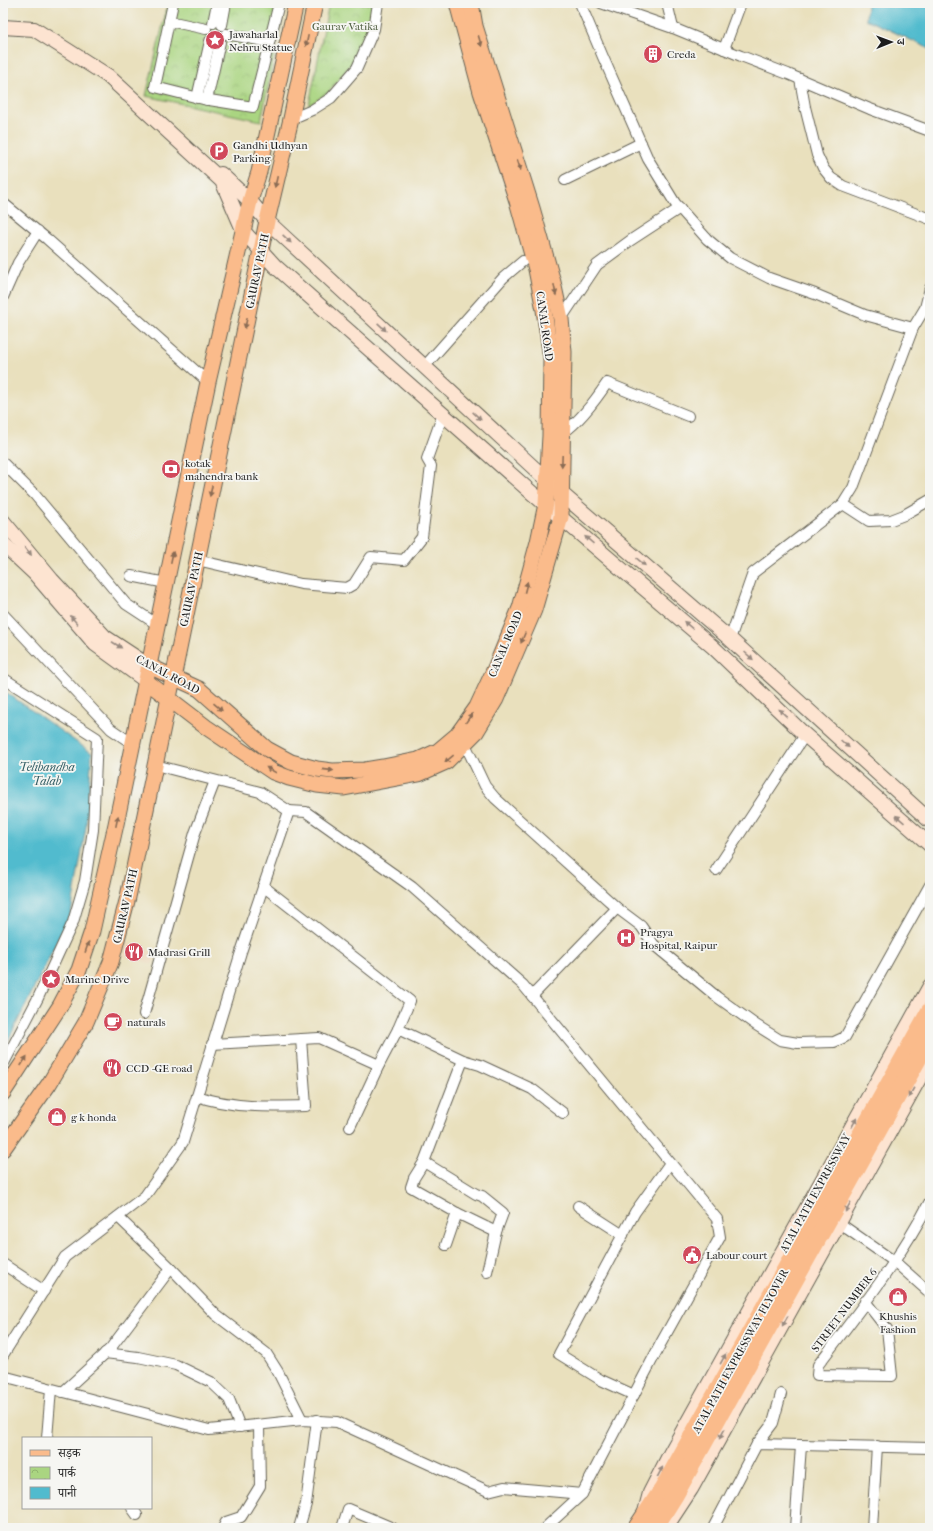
<svg xmlns="http://www.w3.org/2000/svg" width="933" height="1531" font-family="'IM FELL French Canon','Noto Serif Devanagari',serif">
<style>
.built{fill:#ecd8ba}
.park{fill:url(#park-crowns);stroke:#63784e}
.water{fill:#51bbce;stroke:#366c75}
.lines{fill:none;stroke-linecap:round;stroke-linejoin:round}
.street-casing{stroke:#646154;stroke-width:12}
.secondary-casing{stroke:#646154;stroke-width:16}
.primary-casing{stroke:#646154;stroke-width:17}
.highway-casing{stroke:#646154;stroke-width:20}
.street{stroke:#fff;stroke-width:10}
.secondary{stroke:#fde4d1;stroke-width:14}
.primary{stroke:#fabb8b;stroke-width:15}
.highway{stroke:#fabb8b;stroke-width:18}
.oneway{fill:#8b6c54}
.oneway2{fill:#988a80}
.labels{text-anchor:middle;stroke-width:3.5;stroke-linejoin:round;paint-order:stroke}
.park-label{font-size:11px;fill:#4e5d3f;stroke:#f6f6f2}
.poi-label{font-size:11px;fill:#1c1c1c;stroke:#f6f6f2;text-anchor:start}
.street-label{font-size:11px;fill:#1c1c1c;stroke:#f6f6f2}
.water-label{font-size:12px;font-style:italic;fill:#315c63;stroke:#f6f6f2}
</style>
<defs>
<pattern id="park-crowns" width="20" height="18" patternUnits="userSpaceOnUse"><rect width="20" height="18" fill="#aad581"/><path d="M2 6a3 3 0 1 1 6 0M12 15a3 3 0 1 1 6 0" fill="none" stroke="#92b66f"/></pattern>
</defs>
<rect width="100%" height="100%" fill="#f6f6f2"/>
<filter id="ink" filterUnits="userSpaceOnUse"><feTurbulence type="fractalNoise" baseFrequency=".025" numOctaves="2"/><feDisplacementMap in="SourceGraphic" scale="8" xChannelSelector="R" yChannelSelector="G"/><feConvolveMatrix kernelMatrix="1 2 1 2 8 2 1 2 1" color-interpolation-filters="sRGB"/></filter>
<filter id="wash" filterUnits="userSpaceOnUse"><feTurbulence type="fractalNoise" baseFrequency=".012" numOctaves="4" result="noise"/><feDisplacementMap in="SourceGraphic" scale="16" xChannelSelector="R" yChannelSelector="G"/><feGaussianBlur stdDeviation="0.9" result="paint"/><feColorMatrix in="noise" values="0 0 0 0 0 0 0 0 0 0 0 0 0 0 0 0 0 1.4 0 .05"/><feComposite in="paint" operator="in"/></filter>
<g filter="url(#wash)">
<rect width="100%" height="100%" fill="#e9e0bd"/>
<!-- built -->
<path class="built" d="M124,942L156,953L153,964L119,955Z"/>
<!-- park -->
<g class="park">
<path d="M168,3H285L261,121L146,96Z"/>
<path d="M329,3H374L368,27L352,63L328,93L309,105Z"/>
</g>
<!-- water -->
<g class="water">
<path d="M867,3H930V49L866,19Z"/>
<path d="M3,690L92,753L86,827L71,913L3,1051Z"/>
</g>
</g>
<g filter="url(#ink)">
<g class="lines">
<!-- street casing -->
<g class="street-casing">
<g id="street">
<path d="M173,3L155,87L203,99L253,107L279,3"/>
<path d="M580,3L603,57L648,159L675,203L707,239L730,258L769,278L815,294L865,315L913,328"/>
<path d="M601,3L673,28L741,56L788,74L870,109L930,131"/>
<path d="M667,3L673,28"/>
<path d="M169,21L206,29"/>
<path d="M213,23L217,3"/>
<path d="M222,25L226,3"/>
<path d="M226,34L269,42"/>
<path d="M724,49L741,3"/>
<path d="M800,79L805,107L817,155L823,168L831,178L843,186L930,219"/>
<path d="M197,98L210,41"/>
<path d="M207,100L220,42"/>
<path d="M291,119L312,110L331,98L357,68L374,29L378,3"/>
<path d="M565,180L641,143"/>
<path d="M3,203L47,239L208,382"/>
<path d="M3,297L18,263L38,231"/>
<path d="M561,319L597,265L631,240L680,208"/>
<path d="M424,367L503,278L523,261"/>
<path d="M563,433C581,420 595,401 607,383L688,416"/>
<path d="M3,463L35,495L126,604L158,625"/>
<path d="M843,504L869,521L891,520L904,515L930,500"/>
<path d="M197,560L301,584L347,588L354,584L371,557L404,560L422,537L431,466L427,459L443,414"/>
<path d="M131,576L166,583"/>
<path d="M3,614L111,729L133,744"/>
<path d="M730,639L753,573L843,504L853,488L913,328L925,308L930,288"/>
<path d="M3,678L97,738L93,830L85,881L73,922L38,998L3,1065"/>
<path d="M461,740L465,744L485,786L495,798L617,908L641,926L654,945L717,997L756,1025L780,1040L798,1043L834,1042L845,1037L930,885"/>
<path d="M289,811L306,812L412,887L523,985L717,1219L720,1237L661,1343L582,1494L545,1528"/>
<path d="M716,870L805,735"/>
<path d="M263,886L410,1001L398,1029L379,1065L350,1127"/>
<path d="M532,996L617,908"/>
<path d="M144,1014L195,833L215,781"/>
<path d="M398,1029L463,1060L480,1065L532,1089L563,1113"/>
<path d="M212,1044L319,1038L379,1065"/>
<path d="M463,1060L424,1162L414,1178L411,1187L457,1213L496,1232"/>
<path d="M197,1096C231,1108 269,1107 306,1106L301,1039"/>
<path d="M424,1162L476,1194L482,1196L503,1213L496,1232L487,1272"/>
<path d="M578,1206L623,1235"/>
<path d="M118,1217L171,1268L216,1315L266,1353L278,1372L302,1420"/>
<path d="M839,1223L895,1262L930,1293"/>
<path d="M446,1245L457,1213"/>
<path d="M3,1264L44,1291"/>
<path d="M865,1301L887,1329L892,1376L817,1375L818,1365C858,1312 900,1260 930,1201"/>
<path d="M105,1353L138,1357L176,1365L211,1382L229,1399L240,1427"/>
<path d="M3,1355L65,1257L145,1196L183,1142L241,952L289,811L260,792L155,765"/>
<path d="M3,1376L209,1430L302,1420L337,1422L488,1491L504,1487L582,1494"/>
<path d="M63,1392L110,1349L171,1268"/>
<path d="M634,1395L601,1380L559,1354L635,1212L670,1163"/>
<path d="M47,1438L51,1389"/>
<path d="M757,1444L773,1423L781,1394"/>
<path d="M132,1508L137,1515"/>
<path d="M223,1528L226,1522L241,1517L260,1486L259,1425"/>
<path d="M299,1528L306,1504L317,1420"/>
<path d="M342,1528L348,1509L393,1528"/>
<path d="M713,1528L757,1444L930,1448"/>
<path d="M795,1528L801,1446"/>
<path d="M872,1528L877,1446"/>
</g>
</g>
<!-- secondary casing -->
<g class="secondary-casing">
<g id="secondary">
<path d="M3,27L34,29L108,76L222,181L244,232L275,266L532,493L713,647L805,735L930,845"/>
<path d="M221,174L250,201L267,221L561,493L730,639L930,821"/>
<path d="M3,521L52,580L105,637L149,666"/>
<path d="M3,544L35,574L95,644L146,681"/>
<path d="M645,1512L650,1493L670,1454L930,986"/>
<path d="M661,1528L668,1524L691,1489L930,1059"/>
</g>
</g>
<!-- primary casing -->
<g class="primary-casing">
<g id="primary">
<path d="M149,666L199,689L267,749L291,762L317,769L332,771L365,770L383,767L418,760L438,751L457,735L477,707L496,666L520,608L538,542L546,504L550,436L551,358L544,310L536,269L517,201L481,92L457,3"/>
<path d="M146,681L206,727L273,772L289,778L317,785L344,788L419,774L446,762L476,732L496,699L534,610L561,517L564,352L561,319L553,282L532,208L475,26L471,3"/>
<path d="M3,1093L60,1006L79,970L92,931L116,824L208,382L250,201L259,172L296,3"/>
<path d="M3,1149L49,1084L86,1022L111,962L128,897L267,221L291,119L315,3"/>
</g>
</g>
<!-- highway casing -->
<g class="highway-casing">
<g id="highway">
<path d="M637,1528L663,1489L930,1011"/>
<path d="M654,1528L674,1496L930,1037"/>
</g>
</g>
<!-- street -->
<use href="#street" class="street"/>
<!-- secondary -->
<use href="#secondary" class="secondary"/>
<!-- primary -->
<use href="#primary" class="primary"/>
<!-- highway -->
<use href="#highway" class="highway"/>
</g>
<!-- one-way arrows -->
<defs><path id="oneway-solid" d="M-6-.8H1V-3.2L6.5 0L1 3.2V.8H-6Z"/></defs>
<g class="oneway">
<use href="#oneway-solid" transform="translate(307 41) rotate(102)"/>
<use href="#oneway-solid" transform="translate(480 41) rotate(73)"/>
<use href="#oneway-solid" transform="translate(519 165) rotate(72)"/>
<use href="#oneway-solid" transform="translate(276 182) rotate(103)"/>
<use href="#oneway-solid" transform="translate(555 290) rotate(79)"/>
<use href="#oneway-solid" transform="translate(246 323) rotate(102)"/>
<use href="#oneway-solid" transform="translate(562 461) rotate(92)"/>
<use href="#oneway-solid" transform="translate(211 491) rotate(102)"/>
<use href="#oneway-solid" transform="translate(172 557) rotate(-78)"/>
<use href="#oneway-solid" transform="translate(526 587) rotate(-75)"/>
<use href="#oneway-solid" transform="translate(523 638) rotate(112)"/>
<use href="#oneway-solid" transform="translate(218 707) rotate(41)"/>
<use href="#oneway-solid" transform="translate(469 718) rotate(-55)"/>
<use href="#oneway-solid" transform="translate(449 759) rotate(141)"/>
<use href="#oneway-solid" transform="translate(271 770) rotate(-151)"/>
<use href="#oneway-solid" transform="translate(328 770) rotate(6)"/>
<use href="#oneway-solid" transform="translate(117 821) rotate(-78)"/>
<use href="#oneway-solid" transform="translate(87 947) rotate(-71)"/>
<use href="#oneway-solid" transform="translate(24 1061) rotate(-57)"/>
</g>
<g class="oneway2">
<use href="#oneway-solid" transform="translate(287 239) rotate(43)"/>
<use href="#oneway-solid" transform="translate(382 327) rotate(43)"/>
<use href="#oneway-solid" transform="translate(477 416) rotate(43)"/>
<use href="#oneway-solid" transform="translate(589 540) rotate(-139)"/>
<use href="#oneway-solid" transform="translate(28 551) rotate(51)"/>
<use href="#oneway-solid" transform="translate(641 562) rotate(41)"/>
<use href="#oneway-solid" transform="translate(74 620) rotate(-130)"/>
<use href="#oneway-solid" transform="translate(688 625) rotate(-139)"/>
<use href="#oneway-solid" transform="translate(117 645) rotate(33)"/>
<use href="#oneway-solid" transform="translate(749 656) rotate(42)"/>
<use href="#oneway-solid" transform="translate(783 713) rotate(-136)"/>
<use href="#oneway-solid" transform="translate(845 744) rotate(42)"/>
<use href="#oneway-solid" transform="translate(900 819) rotate(-139)"/>
<use href="#oneway-solid" transform="translate(911 1093) rotate(119)"/>
<use href="#oneway-solid" transform="translate(854 1123) rotate(-61)"/>
<use href="#oneway-solid" transform="translate(848 1207) rotate(119)"/>
<use href="#oneway-solid" transform="translate(785 1321) rotate(119)"/>
<use href="#oneway-solid" transform="translate(723 1359) rotate(-61)"/>
<use href="#oneway-solid" transform="translate(722 1434) rotate(119)"/>
<use href="#oneway-solid" transform="translate(660 1472) rotate(-62)"/>
</g>
</g>
<!-- icons -->
<defs>
<g id="sight-disc" transform="scale(1)"><circle r="9.5" fill="#d1495b" stroke="#f6f6f2"/><path d="M0-6L1.8-2.2L6-1.7L2.9 1.2L3.7 5.4L0 3.3L-3.7 5.4L-2.9 1.2L-6-1.7L-1.8-2.2Z" fill="#fff"/></g>
<g id="building-disc" transform="scale(1)"><circle r="9.5" fill="#d1495b" stroke="#f6f6f2"/><path d="M-4-6H4V6H1V3H-1V6H-4ZM-2.5-4.3h1.7v1.8h-1.7ZM.8-4.3h1.7v1.8H.8ZM-2.5-1h1.7V.8h-1.7ZM.8-1h1.7V.8H.8Z" fill="#fff"/></g>
<g id="parking-disc" transform="scale(1)"><circle r="9.5" fill="#d1495b" stroke="#f6f6f2"/><path d="M-3.5-5.5H1a3.5 3.5 0 0 1 0 7H-1V5.5H-3.5ZM-1-3.4V-.6H.8a1.4 1.4 0 0 0 0-2.8Z" fill="#fff"/></g>
<g id="bank-disc" transform="scale(1)"><circle r="9.5" fill="#d1495b" stroke="#f6f6f2"/><path d="M-6-4H6V4H-6ZM0-2.3a2.3 2.3 0 1 0 0 4.6a2.3 2.3 0 1 0 0-4.6Z" fill="#fff"/></g>
<g id="hospital-disc" transform="scale(1)"><circle r="9.5" fill="#d1495b" stroke="#f6f6f2"/><path d="M-5-5h3v3.5h4V-5h3V5h-3V1.5h-4V5h-3Z" fill="#fff"/></g>
<g id="restaurant-disc" transform="scale(1)"><circle r="9.5" fill="#d1495b" stroke="#f6f6f2"/><path d="M-5-6h1v4h1v-4h1v4h1v-4h1v5L-1.5 .5V6h-2V.5L-5-1ZM5-6V6H3V1.5H1.5Q1.5-4 5-6Z" fill="#fff"/></g>
<g id="cafe-disc" transform="scale(1)"><circle r="9.5" fill="#d1495b" stroke="#f6f6f2"/><path d="M-5.5-4.5H6V0H3Q3 3.5 0 3.5H-2.5Q-5.5 3.5-5.5 0ZM3-3.2v2h1.7v-2ZM-6 4.5H4V6H-6Z" fill="#fff"/></g>
<g id="shop-disc" transform="scale(1)"><circle r="9.5" fill="#d1495b" stroke="#f6f6f2"/><path d="M-5-2.5h2.3a2.7 3.5 0 0 1 5.4 0H5L5.5 6h-11ZM-1.5-2.5h3a1.5 2.3 0 0 0-3 0Z" fill="#fff"/></g>
<g id="civic-disc" transform="scale(1)"><circle r="9.5" fill="#d1495b" stroke="#f6f6f2"/><path d="M-.6-6.5H3V-4.5H.6V-3L4-1V1h2V6H-6V1h2V-1L-.6-3ZM-1.2 2.5V6h2.4V2.5Z" fill="#fff"/></g>
</defs>
<g fill-rule="evenodd">
<use href="#sight-disc" x="215" y="40"/>
<use href="#building-disc" x="653" y="54"/>
<use href="#parking-disc" x="219" y="151"/>
<use href="#bank-disc" x="171" y="469"/>
<use href="#hospital-disc" x="626" y="938"/>
<use href="#restaurant-disc" x="134" y="952"/>
<use href="#sight-disc" x="51" y="979"/>
<use href="#cafe-disc" x="113" y="1022"/>
<use href="#restaurant-disc" x="112" y="1068"/>
<use href="#shop-disc" x="57" y="1117"/>
<use href="#civic-disc" x="692" y="1255"/>
<use href="#shop-disc" x="898" y="1297"/>
</g>
<g class="labels">
<!-- park labels -->
<g class="park-label">
<text x="345" y="30">Gaurav Vatika</text>
</g>
<!-- poi labels -->
<g class="poi-label">
<text x="229" y="38">Jawaharlal<tspan x="229" dy="13">Nehru Statue</tspan></text>
<text x="667" y="58">Creda</text>
<text x="233" y="149">Gandhi Udhyan<tspan x="233" dy="13">Parking</tspan></text>
<text x="185" y="467">kotak<tspan x="185" dy="13">mahendra bank</tspan></text>
<text x="640" y="936">Pragya<tspan x="640" dy="13">Hospital, Raipur</tspan></text>
<text x="148" y="956">Madrasi Grill</text>
<text x="65" y="983">Marine Drive</text>
<text x="127" y="1026">naturals</text>
<text x="126" y="1072">CCD -GE road</text>
<text x="71" y="1121">g k honda</text>
<text x="706" y="1259">Labour court</text>
<text x="898" y="1320" text-anchor="middle">Khushis<tspan x="898" dy="13">Fashion</tspan></text>
</g>
<!-- street labels -->
<g class="street-label">
<text transform="translate(257 271) rotate(-78)" y="4">GAURAV PATH</text>
<text transform="translate(545 326) rotate(82)" y="4">CANAL ROAD</text>
<text transform="translate(191 589) rotate(-78)" y="4">GAURAV PATH</text>
<text transform="translate(505 644) rotate(-67)" y="4">CANAL ROAD</text>
<text transform="translate(168 674) rotate(28)" y="4">CANAL ROAD</text>
<text transform="translate(125 906) rotate(-77)" y="4">GAURAV PATH</text>
<text transform="translate(815 1193) rotate(-61)" y="4">ATAL PATH EXPRESSWAY</text>
<text transform="translate(844 1310) rotate(-53)" y="4">STREET NUMBER 6</text>
<text transform="translate(740 1351) rotate(-61)" y="4">ATAL PATH EXPRESSWAY FLYOVER</text>
</g>
<!-- water labels -->
<g class="water-label">
<text x="47" y="771">Telibandha<tspan x="47" dy="14">Talab</tspan></text>
</g>
</g>
<!-- margin -->
<rect width="933" height="1531" fill="none" stroke="#f6f6f2" stroke-width="16"/>
<!-- legend -->
<rect x="22" y="1437" width="130" height="72" fill="#f6f6f2" stroke="#9f9f9c"/>
<rect x="30" y="1450" width="20" height="6" fill="#fabb8b" stroke="#9f9f9c"/>
<text x="58" y="1457" font-size="12" fill="#1c1c1c">सड़क</text>
<rect x="30" y="1467" width="20" height="12" fill="url(#park-crowns)" stroke="#9f9f9c"/>
<text x="58" y="1477" font-size="12" fill="#1c1c1c">पार्क</text>
<rect x="30" y="1487" width="20" height="12" fill="#51bbce" stroke="#9f9f9c"/>
<text x="58" y="1497" font-size="12" fill="#1c1c1c">पानी</text>
<!-- north arrow -->
<g transform="translate(891 42) rotate(89)" stroke="#f6f6f2" stroke-width="3" paint-order="stroke">
<path d="M0-3L7 15L0 10L-7 15Z" fill="#1c1c1c"/>
<text y="-6" font-size="11" font-weight="bold" text-anchor="middle" fill="#1c1c1c">उ</text>
</g>
</svg>
